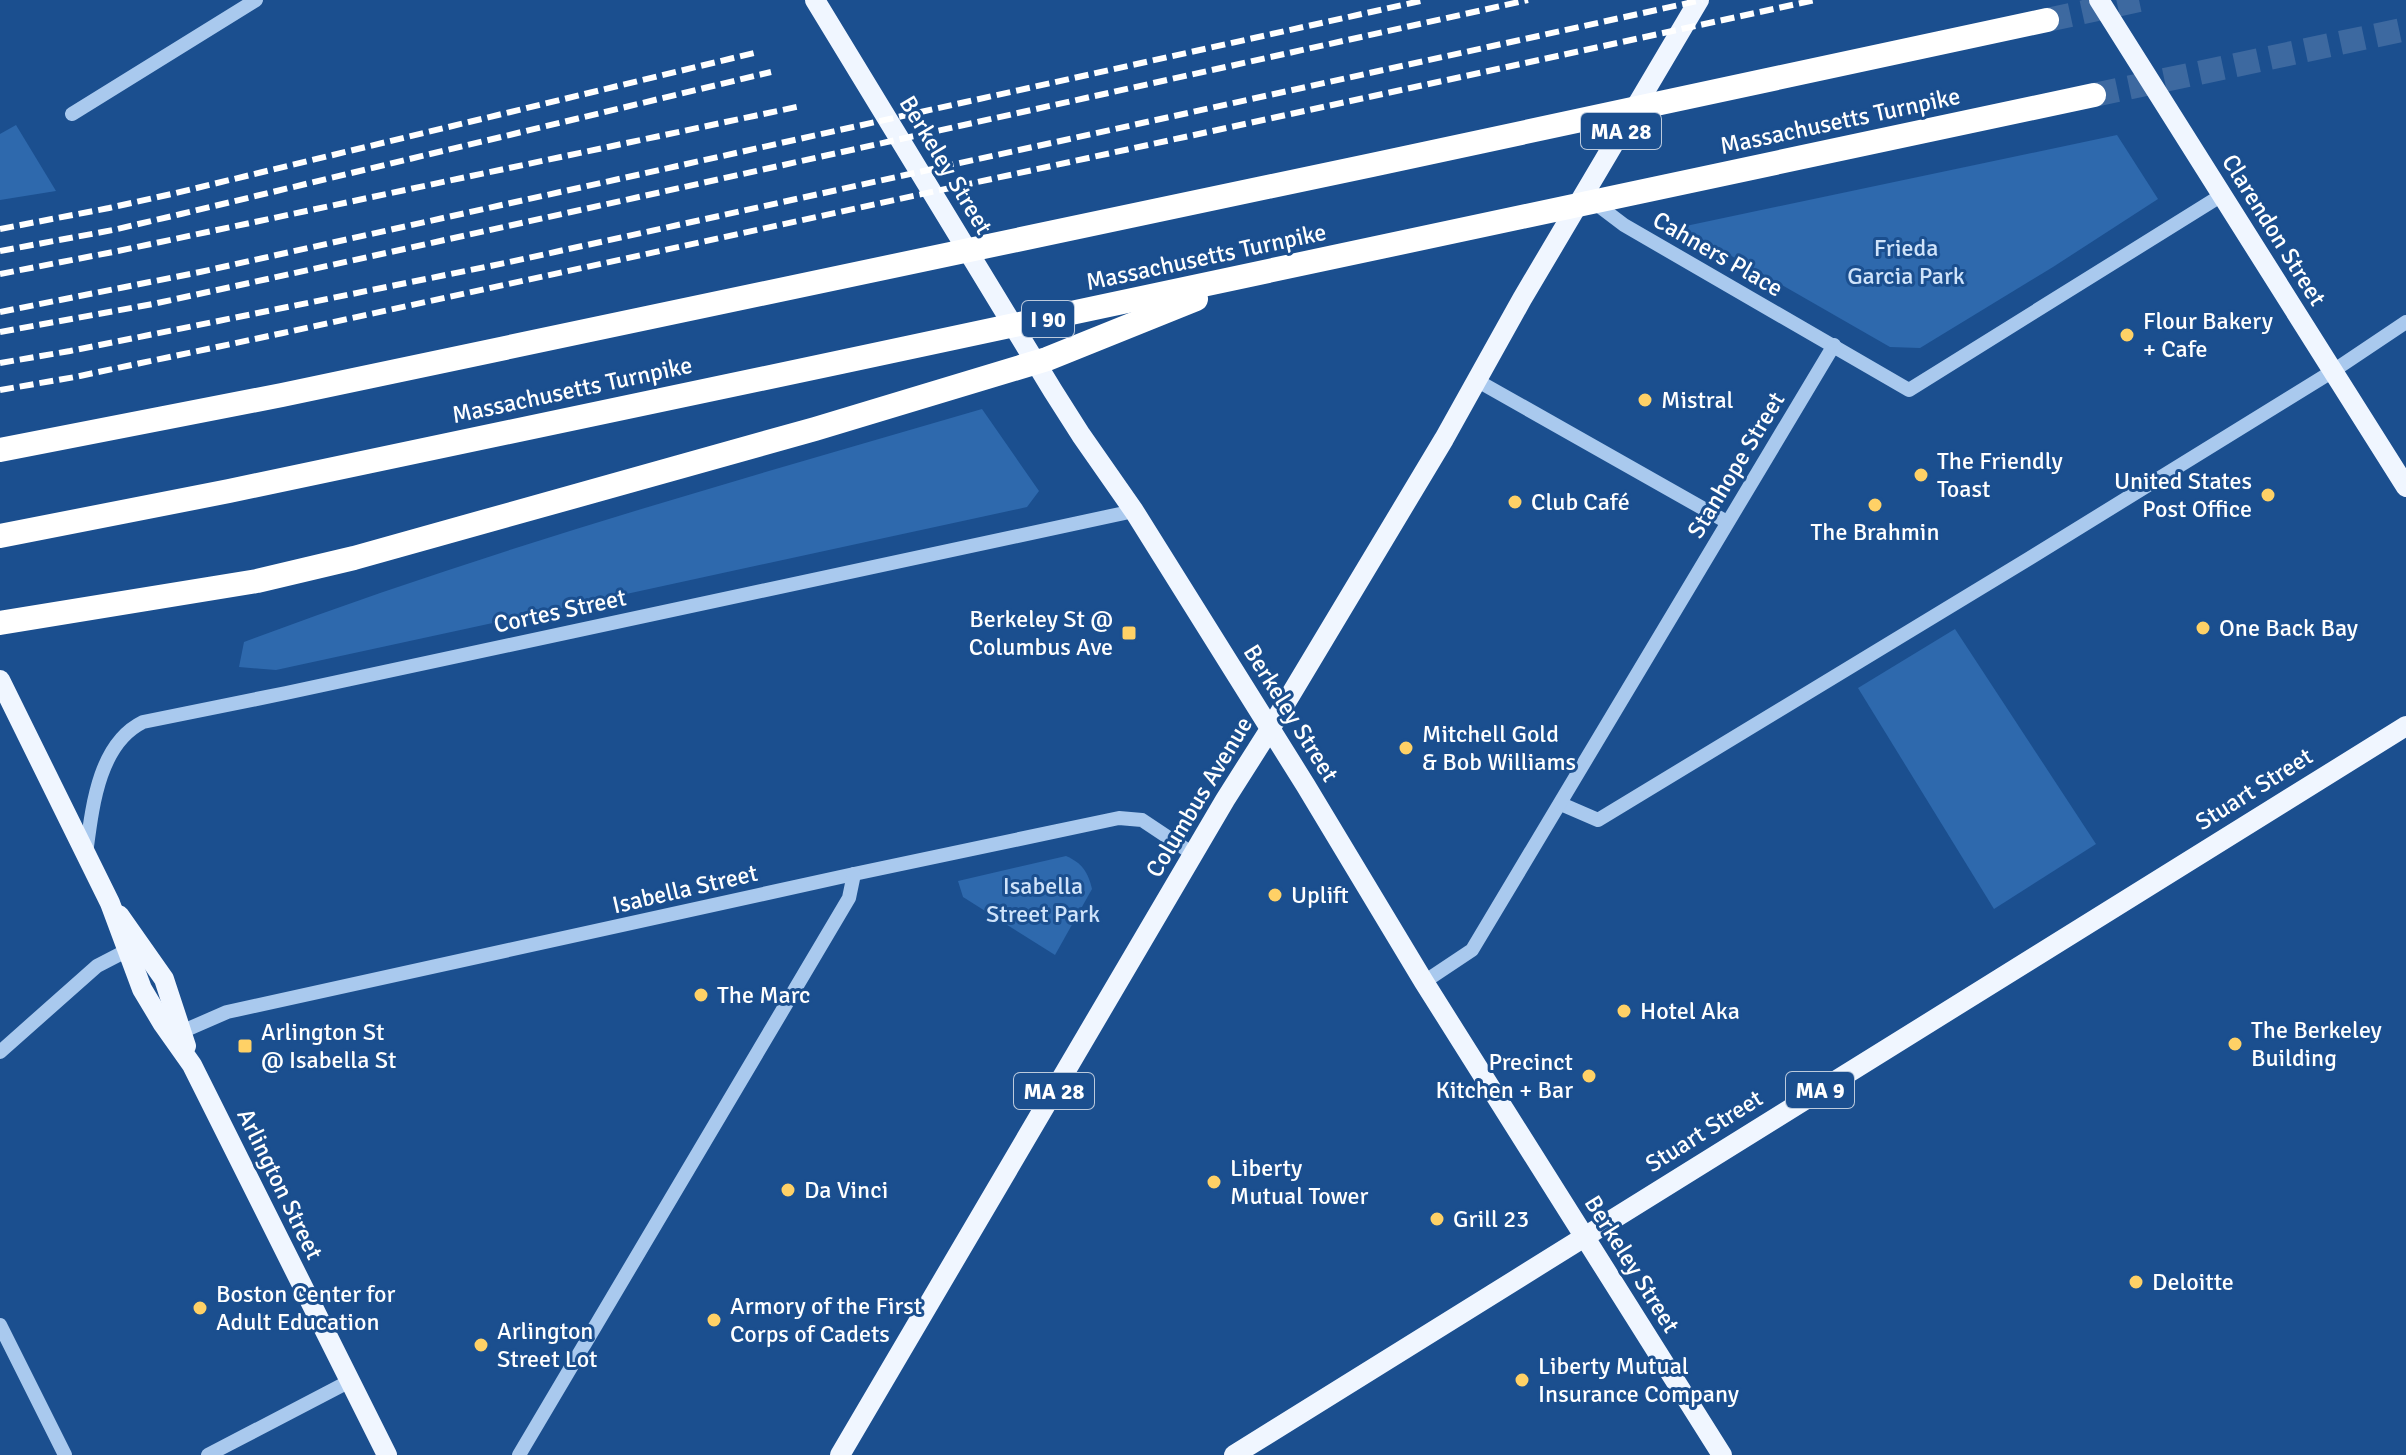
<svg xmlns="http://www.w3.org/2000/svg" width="2406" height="1455" font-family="Signika,sans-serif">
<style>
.green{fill:#2e69ad}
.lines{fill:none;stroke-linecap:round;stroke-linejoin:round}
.highway-tunnel{stroke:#3d69a0;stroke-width:24;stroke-dasharray:24 12;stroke-linecap:butt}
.minor{stroke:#a9c9ee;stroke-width:14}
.major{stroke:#f0f6ff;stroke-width:20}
.highway{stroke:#fff;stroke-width:24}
.rail{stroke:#fff;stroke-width:6;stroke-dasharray:14 6;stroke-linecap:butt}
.poi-dot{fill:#ffd166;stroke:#1b4f8f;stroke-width:3}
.labels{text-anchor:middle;stroke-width:6;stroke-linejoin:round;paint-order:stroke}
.shield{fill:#1b4f8f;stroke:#bbcadd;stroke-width:2}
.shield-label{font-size:22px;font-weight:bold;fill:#fff}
.street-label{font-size:24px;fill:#fff;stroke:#1b4f8f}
.park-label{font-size:24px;fill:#cfe3fa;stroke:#1b4f8f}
.poi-label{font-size:24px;fill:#fff;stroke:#1b4f8f;text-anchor:start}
</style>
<rect width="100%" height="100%" fill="#1b4f8f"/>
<!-- green -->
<g class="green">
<path d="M16,125L56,191L0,200V134Z"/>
<path d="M2117,135L2158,199L2053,267L1920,348L1890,347L1681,227Z"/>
<path d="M982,409L1039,491L1027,507L276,670L239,667L244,642C486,551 734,481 982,409Z"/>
<path d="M1955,629L2096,844L1994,909L1858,688Z"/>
<path d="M1066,856C1082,863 1088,872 1092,889L1055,955L963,897L958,881Z"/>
</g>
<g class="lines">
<!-- highway-tunnel -->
<g class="highway-tunnel">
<path d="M2047,20L2139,0"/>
<path d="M2094,95L2406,29"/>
</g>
<!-- minor -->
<g class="minor">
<path d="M72,114L256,0"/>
<path d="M1591,200L1624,225L1909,390L2222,195"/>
<path d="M1476,380L1727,522"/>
<path d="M1561,804L1598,820L2030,558L2333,371L2406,322"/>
<path d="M86,854C92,809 98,744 143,722L286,693L1134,511"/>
<path d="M1424,982L1472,950L1834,345"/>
<path d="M181,1032L227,1012L854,874L1119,818L1142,820L1193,854"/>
<path d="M0,1052L97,966L126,951"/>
<path d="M0,1325L65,1455"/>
<path d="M208,1455L350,1381"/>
<path d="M519,1455L849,898L854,874"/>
</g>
<!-- major -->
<g class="major">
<path d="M815,0L1053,391L1081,435L1134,511L1306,786L1424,982L1722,1455"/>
<path d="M2099,0L2406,487"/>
<path d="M0,680L110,903L142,989L163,1024L192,1065L387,1455"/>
<path d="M119,915L164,979L186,1046"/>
<path d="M840,1455L1225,800L1270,729L1444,439L1522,299L1699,0"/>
<path d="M1234,1455L2406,726"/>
</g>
<!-- highway -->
<g class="highway">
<path d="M0,450L282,395L1372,165L2047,20"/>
<path d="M0,536L229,491L841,362L2094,95"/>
<path d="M0,623L257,581L354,558L815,429L1047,359L1196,299"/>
</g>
<!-- rail -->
<g class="rail">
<path d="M0,229L109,208L176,193L758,52"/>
<path d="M0,251L113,230L181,214L771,72"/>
<path d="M0,274L118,251L801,106"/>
<path d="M0,312L200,272L1425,0"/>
<path d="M0,332L153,304L368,257L1528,0"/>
<path d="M0,363L70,351L505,263L1702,0"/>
<path d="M0,390L75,377L283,333L1815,0"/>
</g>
</g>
<!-- markers -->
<g class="poi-dot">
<circle cx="2127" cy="335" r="8"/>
<circle cx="1645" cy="400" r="8"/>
<circle cx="1921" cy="475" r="8"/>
<circle cx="2268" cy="495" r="8"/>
<circle cx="1515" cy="502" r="8"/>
<circle cx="1875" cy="505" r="8"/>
<circle cx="2203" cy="628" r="8"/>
<rect x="1121" y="625" width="16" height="16" rx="4"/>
<circle cx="1406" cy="748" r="8"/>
<circle cx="1275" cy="895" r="8"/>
<circle cx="701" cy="995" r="8"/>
<circle cx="1624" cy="1011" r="8"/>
<circle cx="2235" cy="1044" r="8"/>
<rect x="237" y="1038" width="16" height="16" rx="4"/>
<circle cx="1589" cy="1076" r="8"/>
<circle cx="1214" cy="1182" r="8"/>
<circle cx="788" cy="1190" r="8"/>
<circle cx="1437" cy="1219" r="8"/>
<circle cx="2136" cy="1282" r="8"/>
<circle cx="200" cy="1308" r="8"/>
<circle cx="714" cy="1320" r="8"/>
<circle cx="481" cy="1345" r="8"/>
<circle cx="1522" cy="1380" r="8"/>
</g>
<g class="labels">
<!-- shield labels -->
<g class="shield">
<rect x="1581" y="113" width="80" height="36" rx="6"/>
<rect x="1022" y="301" width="52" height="36" rx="6"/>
<rect x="1786" y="1072" width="68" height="36" rx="6"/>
<rect x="1014" y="1073" width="80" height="36" rx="6"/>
</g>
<g class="shield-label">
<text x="1621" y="139">MA 28</text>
<text x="1048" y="327">I 90</text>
<text x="1820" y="1098">MA 9</text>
<text x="1054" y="1099">MA 28</text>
</g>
<!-- street labels -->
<g class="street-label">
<text transform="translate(1840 121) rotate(-12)" y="8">Massachusetts Turnpike</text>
<text transform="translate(946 165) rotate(59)" y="8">Berkeley Street</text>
<text transform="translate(2274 230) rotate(58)" y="8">Clarendon Street</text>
<text transform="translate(1718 254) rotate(30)" y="8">Cahners Place</text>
<text transform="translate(1206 257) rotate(-12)" y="8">Massachusetts Turnpike</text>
<text transform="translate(572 390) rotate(-12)" y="8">Massachusetts Turnpike</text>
<text transform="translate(1736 465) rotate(-59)" y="8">Stanhope Street</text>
<text transform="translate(560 611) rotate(-12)" y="8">Cortes Street</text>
<text transform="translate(1291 713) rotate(58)" y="8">Berkeley Street</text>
<text transform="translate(2254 789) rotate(-32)" y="8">Stuart Street</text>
<text transform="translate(1199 797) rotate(-59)" y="8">Columbus Avenue</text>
<text transform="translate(685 889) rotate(-13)" y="8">Isabella Street</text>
<text transform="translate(1704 1131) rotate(-32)" y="8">Stuart Street</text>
<text transform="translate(280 1184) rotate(64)" y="8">Arlington Street</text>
<text transform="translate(1632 1264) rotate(58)" y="8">Berkeley Street</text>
</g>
<!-- park labels -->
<g class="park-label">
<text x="1906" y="256">Frieda<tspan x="1906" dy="28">Garcia Park</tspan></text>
<text x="1043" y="894">Isabella<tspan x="1043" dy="28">Street Park</tspan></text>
</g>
<!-- poi labels -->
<g class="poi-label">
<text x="2143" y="329">Flour Bakery<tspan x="2143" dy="28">+ Cafe</tspan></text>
<text x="1661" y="408">Mistral</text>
<text x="1937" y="469">The Friendly<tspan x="1937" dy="28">Toast</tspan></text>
<text x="2252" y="489" text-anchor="end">United States<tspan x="2252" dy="28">Post Office</tspan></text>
<text x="1531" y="510">Club Café</text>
<text x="1875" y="540" text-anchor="middle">The Brahmin</text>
<text x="1113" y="627" text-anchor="end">Berkeley St @<tspan x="1113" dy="28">Columbus Ave</tspan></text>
<text x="2219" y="636">One Back Bay</text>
<text x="1422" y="742">Mitchell Gold<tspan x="1422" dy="28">&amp; Bob Williams</tspan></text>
<text x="1291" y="903">Uplift</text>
<text x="717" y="1003">The Marc</text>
<text x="1640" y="1019">Hotel Aka</text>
<text x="2251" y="1038">The Berkeley<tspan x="2251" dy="28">Building</tspan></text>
<text x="261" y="1040">Arlington St<tspan x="261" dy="28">@ Isabella St</tspan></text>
<text x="1573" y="1070" text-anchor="end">Precinct<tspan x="1573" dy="28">Kitchen + Bar</tspan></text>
<text x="1230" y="1176">Liberty<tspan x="1230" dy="28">Mutual Tower</tspan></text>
<text x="804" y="1198">Da Vinci</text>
<text x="1453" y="1227">Grill 23</text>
<text x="2152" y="1290">Deloitte</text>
<text x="216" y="1302">Boston Center for<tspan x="216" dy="28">Adult Education</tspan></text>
<text x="730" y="1314">Armory of the First<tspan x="730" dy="28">Corps of Cadets</tspan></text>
<text x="497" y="1339">Arlington<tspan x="497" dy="28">Street Lot</tspan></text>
<text x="1538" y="1374">Liberty Mutual<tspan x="1538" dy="28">Insurance Company</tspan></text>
</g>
</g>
</svg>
